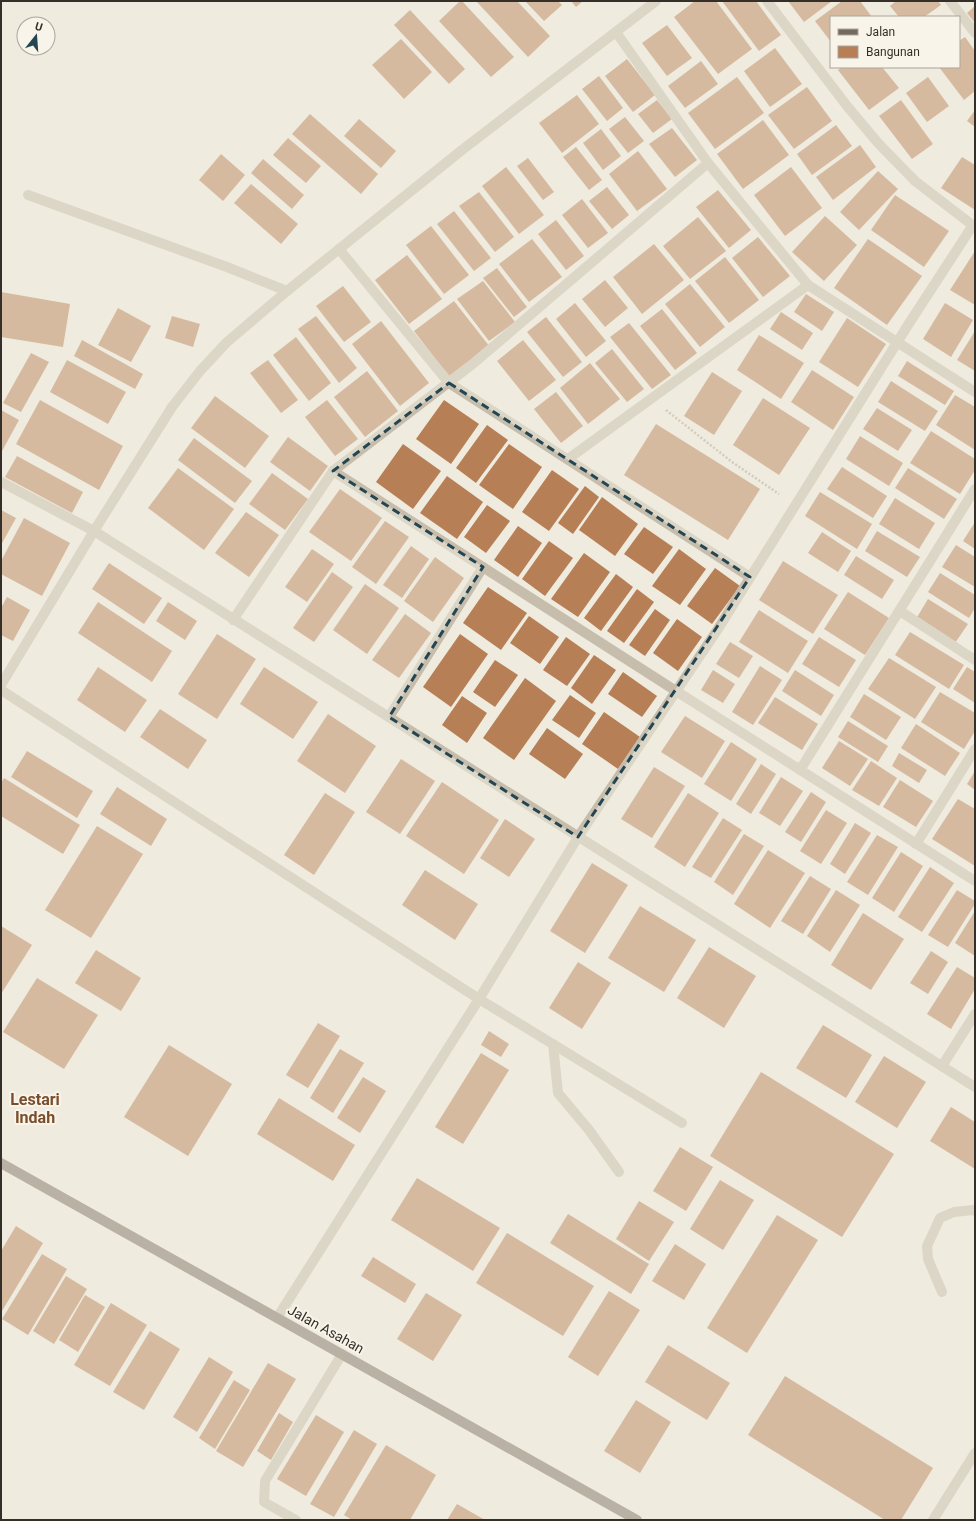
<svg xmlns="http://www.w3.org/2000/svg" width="976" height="1521" font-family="Roboto,sans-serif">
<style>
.building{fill:#b77f55}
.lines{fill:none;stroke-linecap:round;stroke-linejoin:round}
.path{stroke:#b2a796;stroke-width:2.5;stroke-dasharray:2 2;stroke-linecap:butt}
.service{stroke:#c6bdac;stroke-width:10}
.minor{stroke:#c6bdac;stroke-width:10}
.primary{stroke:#756a5d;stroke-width:10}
.marked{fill:none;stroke:#244652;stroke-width:3;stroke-dasharray:8 5;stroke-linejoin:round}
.labels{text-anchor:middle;stroke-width:4;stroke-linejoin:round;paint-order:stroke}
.street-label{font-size:14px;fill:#352f2a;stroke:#f8f4ea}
.quarter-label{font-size:16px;font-weight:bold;fill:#7a4e2d;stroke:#f8f4ea}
</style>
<rect width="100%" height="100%" fill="#efebde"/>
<!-- building -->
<g class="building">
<path d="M460,1H462L514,57L491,77L439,21Z"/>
<path d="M476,1H517L550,36L528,57Z"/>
<path d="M525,1H558L562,5L544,21Z"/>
<path d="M571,1H583L576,7Z"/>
<path d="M695,1H716L752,49L718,74L674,17Z"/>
<path d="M722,1H756L781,35L759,51Z"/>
<path d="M788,1H832L804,22Z"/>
<path d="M842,1H860L872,17H831V42L815,21Z"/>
<path d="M896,1H938L941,5L924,17H899L890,6Z"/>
<path d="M975,6V23L967,13Z"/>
<path d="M410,10L465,69L449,84L394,25Z"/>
<path d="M667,25L692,58L667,76L642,43Z"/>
<path d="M965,37L975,51V91L964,100L939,67H959V41Z"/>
<path d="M401,39L432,72L404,99L372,65Z"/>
<path d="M775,48L802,84L770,107L744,71Z"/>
<path d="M627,59L655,95L633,112L605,76Z"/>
<path d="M701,61L718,84L685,108L668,86Z"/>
<path d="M842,67H882L899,88L869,110L838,70Z"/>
<path d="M599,76L623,108L607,121L582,89Z"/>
<path d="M737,77L764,113L715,149L688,113Z"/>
<path d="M928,77L949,106L927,122L906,93Z"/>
<path d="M807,87L832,121L794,149L768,115Z"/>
<path d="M577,95L599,124L562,153L539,123Z"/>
<path d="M657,100L672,119L653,133L638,114Z"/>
<path d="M901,100L933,144L912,159L879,116Z"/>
<path d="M975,110V127L967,121Z"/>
<path d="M310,114L378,174L361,194L292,134Z"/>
<path d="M625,117L644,141L628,153L609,129Z"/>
<path d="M359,119L396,151L381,168L344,136Z"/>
<path d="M763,120L789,155L743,189L717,154Z"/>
<path d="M836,125L852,146L812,175L797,154Z"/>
<path d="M672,128L697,160L675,177L649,144Z"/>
<path d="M601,129L621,156L603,170L583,143Z"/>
<path d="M288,138L321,166L306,183L273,155Z"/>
<path d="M860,145L876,167L833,200L816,177Z"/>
<path d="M576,147L602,180L589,190L563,157Z"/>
<path d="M638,151L667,189L637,211L609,174Z"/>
<path d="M221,154L245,175L223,201L199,180Z"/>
<path d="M962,157L975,165V210L941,188Z"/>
<path d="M528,158L554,192L543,200L517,166Z"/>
<path d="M263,159L304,195L292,209L251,173Z"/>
<path d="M506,167L544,215L519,234L482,186Z"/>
<path d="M791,167L822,208L785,236L754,195Z"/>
<path d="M878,171L898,189L859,230L840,212Z"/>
<path d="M251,184L298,224L281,244L234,203Z"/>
<path d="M607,187L629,215L612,229L589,201Z"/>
<path d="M718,190L751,230L729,248L696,207Z"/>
<path d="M479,192L514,237L495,252L459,206Z"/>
<path d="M895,195L949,231L924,267L871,230Z"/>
<path d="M582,199L608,233L588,248L562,215Z"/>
<path d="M454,211L491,258L474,271L437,224Z"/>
<path d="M825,216L857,245L824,281L792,252Z"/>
<path d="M698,217L726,251L690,279L663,246Z"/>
<path d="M556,220L584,256L566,270L538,234Z"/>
<path d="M431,226L469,275L444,294L406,245Z"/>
<path d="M758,237L790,276L763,297L732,258Z"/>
<path d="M532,239L562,277L529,302L499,264Z"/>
<path d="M868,239L922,276L887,325L834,288Z"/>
<path d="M654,244L684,280L642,314L613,277Z"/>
<path d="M975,251V305L950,290Z"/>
<path d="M407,255L442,299L409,324L375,280Z"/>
<path d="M725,257L759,300L729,323L695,281Z"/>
<path d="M497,268L527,307L514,317L483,278Z"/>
<path d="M605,280L628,308L605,327L582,299Z"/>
<path d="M483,281L515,322L489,341L457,299Z"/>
<path d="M690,284L725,327L700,347L665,304Z"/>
<path d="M343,286L371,322L344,342L316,306Z"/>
<path d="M1,292L70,304L63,347L1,337Z"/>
<path d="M806,294L834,312L822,331L794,312Z"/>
<path d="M454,301L490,347L450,378L414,331Z"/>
<path d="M575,303L606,341L586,357L556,319Z"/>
<path d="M945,303L973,320L951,357L923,339Z"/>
<path d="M118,308L151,326L131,362L98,345Z"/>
<path d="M662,309L697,353L675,370L640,326Z"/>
<path d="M781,312L813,333L802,350L770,329Z"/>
<path d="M172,316L200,324L193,347L165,338Z"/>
<path d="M316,316L357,368L339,383L298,329Z"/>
<path d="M546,317L582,362L563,377L527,332Z"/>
<path d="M847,318L886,344L858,387L819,362Z"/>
<path d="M381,321L429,383L400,406L352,344Z"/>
<path d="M629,323L671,375L652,389L610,337Z"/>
<path d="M975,331V371L957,360Z"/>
<path d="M759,335L804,363L781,399L737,370Z"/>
<path d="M296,337L331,383L309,401L273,355Z"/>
<path d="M82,340L143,374L135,389L74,356Z"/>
<path d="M523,340L556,380L529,401L497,361Z"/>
<path d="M612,349L644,389L627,402L595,363Z"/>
<path d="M31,353L49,362L21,412L3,403Z"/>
<path d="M67,360L126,392L108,424L50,392Z"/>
<path d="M268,360L298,400L281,413L250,373Z"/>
<path d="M907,361L954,391L945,405L898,376Z"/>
<path d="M590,363L620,399L588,424L560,388Z"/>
<path d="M812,370L854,397L833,430L791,402Z"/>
<path d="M367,371L398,411L365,437L334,397Z"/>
<path d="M712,372L742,391L714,435L684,416Z"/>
<path d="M891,381L938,411L925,431L878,402Z"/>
<path d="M556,392L583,426L561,443L534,409Z"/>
<path d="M955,395L975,407V450L936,425Z"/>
<path d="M215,396L269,436L245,468L191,428Z"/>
<path d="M763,398L810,428L779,475L733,445Z"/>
<path d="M40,400L123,446L99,490L16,444Z"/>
<path d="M327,400L358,439L335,456L305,417Z"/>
<path d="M444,400L479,424L451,464L416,439Z"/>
<path d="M877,408L912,430L898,451L863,429Z"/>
<path d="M1,410L19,420L1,453Z"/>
<path d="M656,424L760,489L728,540L624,475Z"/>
<path d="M487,425L508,440L476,483L456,468Z"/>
<path d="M931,431L975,459V470L960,494L910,463Z"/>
<path d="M860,436L903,463L889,486L846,459Z"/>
<path d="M288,437L328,466L310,491L270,462Z"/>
<path d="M194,438L252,481L235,503L178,460Z"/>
<path d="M403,444L441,471L413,509L376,482Z"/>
<path d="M509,444L542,467L513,509L479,485Z"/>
<path d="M17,456L83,492L72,513L5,477Z"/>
<path d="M842,467L887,496L873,518L827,489Z"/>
<path d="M178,468L234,509L204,550L148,508Z"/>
<path d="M908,468L957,499L944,519L895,488Z"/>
<path d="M552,470L579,489L549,531L522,512Z"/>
<path d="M272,473L308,499L285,530L249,504Z"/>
<path d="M447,476L483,502L457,539L420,513Z"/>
<path d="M585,486L599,497L573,534L558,523Z"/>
<path d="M340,489L382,518L351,561L309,532Z"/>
<path d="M820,492L872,524L857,549L805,516Z"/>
<path d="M602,497L638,524L615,556L579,530Z"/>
<path d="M895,498L935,523L919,549L879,524Z"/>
<path d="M487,505L510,521L486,553L464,537Z"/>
<path d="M1,510L16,518L1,545Z"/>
<path d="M246,512L279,535L249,577L215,553Z"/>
<path d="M24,518L70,543L42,596L1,574V561Z"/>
<path d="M385,521L409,537L376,584L352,567Z"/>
<path d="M975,522V549L963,541Z"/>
<path d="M518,526L542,543L518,577L494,560Z"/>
<path d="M644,527L673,547L653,574L624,554Z"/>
<path d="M877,531L920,557L907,577L865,551Z"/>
<path d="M822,532L851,551L838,572L808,553Z"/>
<path d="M549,541L573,558L545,596L522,579Z"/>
<path d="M956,545L975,557V587L942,567Z"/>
<path d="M411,546L429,559L402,598L383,585Z"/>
<path d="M312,549L334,564L307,602L285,587Z"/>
<path d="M679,549L706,569L680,605L652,586Z"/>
<path d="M584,553L610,572L578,617L551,599Z"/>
<path d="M856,556L894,580L882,599L844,575Z"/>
<path d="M435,557L464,578L433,622L404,601Z"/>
<path d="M783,561L838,595L813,634L759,600Z"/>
<path d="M109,563L162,598L144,624L92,589Z"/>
<path d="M715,568L740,586L712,624L687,606Z"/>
<path d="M332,572L353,587L314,642L293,628Z"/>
<path d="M940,573L975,595V608L969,618L928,592Z"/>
<path d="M616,574L633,587L601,631L584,618Z"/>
<path d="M365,584L399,608L367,654L333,630Z"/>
<path d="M488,587L527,613L501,650L463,623Z"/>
<path d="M637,589L654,602L624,643L607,631Z"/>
<path d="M848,592L889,618L865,655L824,629Z"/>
<path d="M7,597L30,610L13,641L1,635V608Z"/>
<path d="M928,599L968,624L955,643L916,619Z"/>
<path d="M98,602L172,651L152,682L78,633Z"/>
<path d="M168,602L197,621L185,640L156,621Z"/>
<path d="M655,609L670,620L645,656L629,645Z"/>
<path d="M759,610L808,641L788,673L739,642Z"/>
<path d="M405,614L431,633L399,678L372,660Z"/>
<path d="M529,616L559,637L540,664L510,643Z"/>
<path d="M677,619L702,637L678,671L653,653Z"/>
<path d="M910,632L964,665L949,689L895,655Z"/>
<path d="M217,634L256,659L217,719L178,694Z"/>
<path d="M460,634L488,654L451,707L423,687Z"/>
<path d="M566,637L590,654L567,686L543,670Z"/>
<path d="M819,637L856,660L839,687L802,664Z"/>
<path d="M730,642L753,656L739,678L716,664Z"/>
<path d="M594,655L616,670L592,704L571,688Z"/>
<path d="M889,658L936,687L915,719L868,689Z"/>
<path d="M495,660L518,675L495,707L473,692Z"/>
<path d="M760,666L782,680L753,725L732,712Z"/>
<path d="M98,667L147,700L125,732L77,700Z"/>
<path d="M264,667L318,702L293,739L240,704Z"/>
<path d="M967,667L975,672V703L953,689Z"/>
<path d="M713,670L735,684L723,703L701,690Z"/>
<path d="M795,670L834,695L821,716L782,691Z"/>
<path d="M623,672L657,696L642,717L608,694Z"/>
<path d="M525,678L556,701L514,760L483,738Z"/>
<path d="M940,692L975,713V731L964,749L921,722Z"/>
<path d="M864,694L901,717L886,740L850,717Z"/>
<path d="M570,695L596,713L579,738L552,720Z"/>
<path d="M462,696L487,713L467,743L442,725Z"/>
<path d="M775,697L818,724L802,750L758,723Z"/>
<path d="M160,709L207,740L188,769L140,737Z"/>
<path d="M604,712L640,737L618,769L582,744Z"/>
<path d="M328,714L376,746L345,793L297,761Z"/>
<path d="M685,716L725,741L702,778L661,752Z"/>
<path d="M848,721L888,746L878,762L838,737Z"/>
<path d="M916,724L960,753L945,776L901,748Z"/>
<path d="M547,728L583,754L565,779L529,754Z"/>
<path d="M839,741L868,759L850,786L822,768Z"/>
<path d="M731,742L757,759L731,801L704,784Z"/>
<path d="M27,751L93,791L77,818L11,777Z"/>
<path d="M899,753L927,770L919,783L892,766Z"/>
<path d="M401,759L435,781L400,834L366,812Z"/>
<path d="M871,761L897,778L879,806L852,790Z"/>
<path d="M761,764L776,774L751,814L736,804Z"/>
<path d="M654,767L685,786L652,838L621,819Z"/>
<path d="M975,771V790L967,784Z"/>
<path d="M781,777L803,791L780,826L759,813Z"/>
<path d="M4,778L80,825L63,854L1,816V783Z"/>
<path d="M900,780L933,801L916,827L883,807Z"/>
<path d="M442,782L499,820L464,874L406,836Z"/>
<path d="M117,787L167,819L151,846L100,814Z"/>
<path d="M811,792L826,802L801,842L785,832Z"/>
<path d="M325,793L355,812L314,875L284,855Z"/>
<path d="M688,793L719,813L685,867L654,847Z"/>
<path d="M958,799L975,809V866L932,839Z"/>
<path d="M826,810L847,823L821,864L800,851Z"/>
<path d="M723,818L742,830L711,878L692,867Z"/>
<path d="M505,819L535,839L509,877L480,858Z"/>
<path d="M855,823L871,833L845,874L830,864Z"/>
<path d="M97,826L143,854L91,938L45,910Z"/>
<path d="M744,834L764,846L733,895L714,882Z"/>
<path d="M877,835L898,847L868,895L847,882Z"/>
<path d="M768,850L805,873L770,928L734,904Z"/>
<path d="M901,852L923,866L894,912L872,898Z"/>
<path d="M592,863L628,885L585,953L550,931Z"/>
<path d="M930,867L954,883L922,932L898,917Z"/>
<path d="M425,870L478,904L455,940L402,905Z"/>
<path d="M810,876L831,889L803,934L781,921Z"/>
<path d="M836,890L860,905L830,952L807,936Z"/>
<path d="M957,890L975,901V904L948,947L928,935Z"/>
<path d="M640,906L696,940L664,992L608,958Z"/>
<path d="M975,911V956L955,943Z"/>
<path d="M863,913L904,939L871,990L831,965Z"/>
<path d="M1,926L32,945L1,994Z"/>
<path d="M709,947L756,976L724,1028L677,998Z"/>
<path d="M96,950L141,978L121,1011L75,983Z"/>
<path d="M931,951L948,962L928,994L910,983Z"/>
<path d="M578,962L611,983L582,1029L549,1008Z"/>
<path d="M957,967L975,978V989L951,1029L927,1014Z"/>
<path d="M37,978L98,1015L64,1069L3,1032Z"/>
<path d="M318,1023L340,1036L308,1088L286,1075Z"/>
<path d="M823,1025L872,1055L846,1098L796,1068Z"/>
<path d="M489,1031L509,1044L501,1057L481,1045Z"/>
<path d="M169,1045L232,1084L188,1156L124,1117Z"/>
<path d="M340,1049L364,1063L333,1113L310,1098Z"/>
<path d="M481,1053L509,1070L463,1144L435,1127Z"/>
<path d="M884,1056L926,1082L897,1128L855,1102Z"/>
<path d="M761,1072L894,1154L842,1237L710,1156Z"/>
<path d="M363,1077L386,1091L360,1133L337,1118Z"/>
<path d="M279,1098L355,1145L333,1181L257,1134Z"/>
<path d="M951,1107L975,1122V1169L930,1141Z"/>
<path d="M680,1147L713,1167L686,1211L653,1191Z"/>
<path d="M417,1178L500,1228L473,1271L391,1220Z"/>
<path d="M720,1180L754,1200L723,1250L690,1229Z"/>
<path d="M639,1201L674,1222L649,1261L616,1239Z"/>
<path d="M568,1214L649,1264L631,1294L550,1243Z"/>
<path d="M777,1215L818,1240L747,1353L707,1328Z"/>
<path d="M16,1226L43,1243L2,1311L1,1310V1251Z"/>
<path d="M507,1233L594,1286L563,1336L476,1283Z"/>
<path d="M675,1244L706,1264L684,1300L652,1281Z"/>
<path d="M42,1254L67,1269L28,1335L2,1319Z"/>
<path d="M373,1257L416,1284L405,1303L361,1276Z"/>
<path d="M66,1276L87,1289L54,1344L33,1331Z"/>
<path d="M609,1291L640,1310L598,1376L568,1357Z"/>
<path d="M426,1293L462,1315L433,1361L397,1339Z"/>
<path d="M85,1295L105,1307L78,1352L59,1340Z"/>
<path d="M111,1303L147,1325L110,1386L74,1365Z"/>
<path d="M150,1331L180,1349L144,1410L113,1392Z"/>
<path d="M668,1345L730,1383L707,1420L645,1382Z"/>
<path d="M209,1357L233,1372L197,1432L173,1417Z"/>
<path d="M268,1363L296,1379L243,1467L216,1451Z"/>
<path d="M785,1376L933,1468L901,1520H885L748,1435Z"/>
<path d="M234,1380L250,1390L215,1449L199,1438Z"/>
<path d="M636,1400L671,1422L640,1473L604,1451Z"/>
<path d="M279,1413L293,1422L271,1460L257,1451Z"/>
<path d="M316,1415L344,1432L306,1496L277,1479Z"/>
<path d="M354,1430L377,1444L334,1517L310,1504Z"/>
<path d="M386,1445L436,1475L410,1520H352L344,1515Z"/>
<path d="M457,1504L485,1520H447Z"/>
</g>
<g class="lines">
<!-- path -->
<path class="path" d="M666,410L732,462L779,494"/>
<!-- service -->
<g class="service">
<path d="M28,195L227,267L287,291"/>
<path d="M942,1292L928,1259L927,1246L940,1218L954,1212L973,1210L975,1211"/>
<path d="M933,1520L975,1453"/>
</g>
<!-- minor -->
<g class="minor">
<path d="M767,1L847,106L878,143L915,181L975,227"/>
<path d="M950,1L975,33"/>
<path d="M616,32L708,163L808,285L975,392"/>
<path d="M339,249L449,383L750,577"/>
<path d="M568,459L808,285"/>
<path d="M333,471L676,691L975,881"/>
<path d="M1,482L94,531L975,1087"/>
<path d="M900,611L975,660"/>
<path d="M233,620L333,471L474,363L708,163"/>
<path d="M1,685L94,531L172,407L200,371L226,343L287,291L462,150L656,1"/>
<path d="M1,690L479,999L682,1123"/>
<path d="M389,717L483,567"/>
<path d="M800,770L975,489"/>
<path d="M916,844L975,749"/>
<path d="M553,1044L558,1093L589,1130L619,1172"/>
<path d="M942,1066L975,1014"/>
<path d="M277,1318L479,999L578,837L718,629L908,325L973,225"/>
<path d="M296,1520L264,1502L265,1481L342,1354"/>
</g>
<!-- primary -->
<path class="primary" d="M1,1163L637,1520"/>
</g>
<!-- marked area -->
<path d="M0 0H976V1521H0ZM449,383L750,577L578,837L389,717L483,567L333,471Z" fill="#efebde" fill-opacity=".55" fill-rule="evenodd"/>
<path class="marked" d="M449,383L750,577L578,837L389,717L483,567L333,471Z"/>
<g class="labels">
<!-- street labels -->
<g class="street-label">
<text transform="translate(326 1329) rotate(29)" y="5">Jalan Asahan</text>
</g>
<!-- quarter labels -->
<g class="quarter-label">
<text x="35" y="1105">Lestari<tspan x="35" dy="18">Indah</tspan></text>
</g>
</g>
<!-- border -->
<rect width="976" height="1521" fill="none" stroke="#352f2a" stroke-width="4"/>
<!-- legend -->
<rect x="830" y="16" width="130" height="52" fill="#f8f4ea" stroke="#aaa59d"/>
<rect x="838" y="29" width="20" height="6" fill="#756a5d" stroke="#aaa59d"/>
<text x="866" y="36" font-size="12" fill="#352f2a">Jalan</text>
<rect x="838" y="46" width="20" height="12" fill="#b77f55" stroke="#aaa59d"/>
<text x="866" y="56" font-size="12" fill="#352f2a">Bangunan</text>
<!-- north arrow -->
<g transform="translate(36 36) rotate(17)"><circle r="19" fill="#f8f4ea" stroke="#aaa59d"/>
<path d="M0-3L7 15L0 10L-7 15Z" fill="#244652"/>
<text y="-6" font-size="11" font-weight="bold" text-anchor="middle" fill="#352f2a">U</text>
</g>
</svg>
